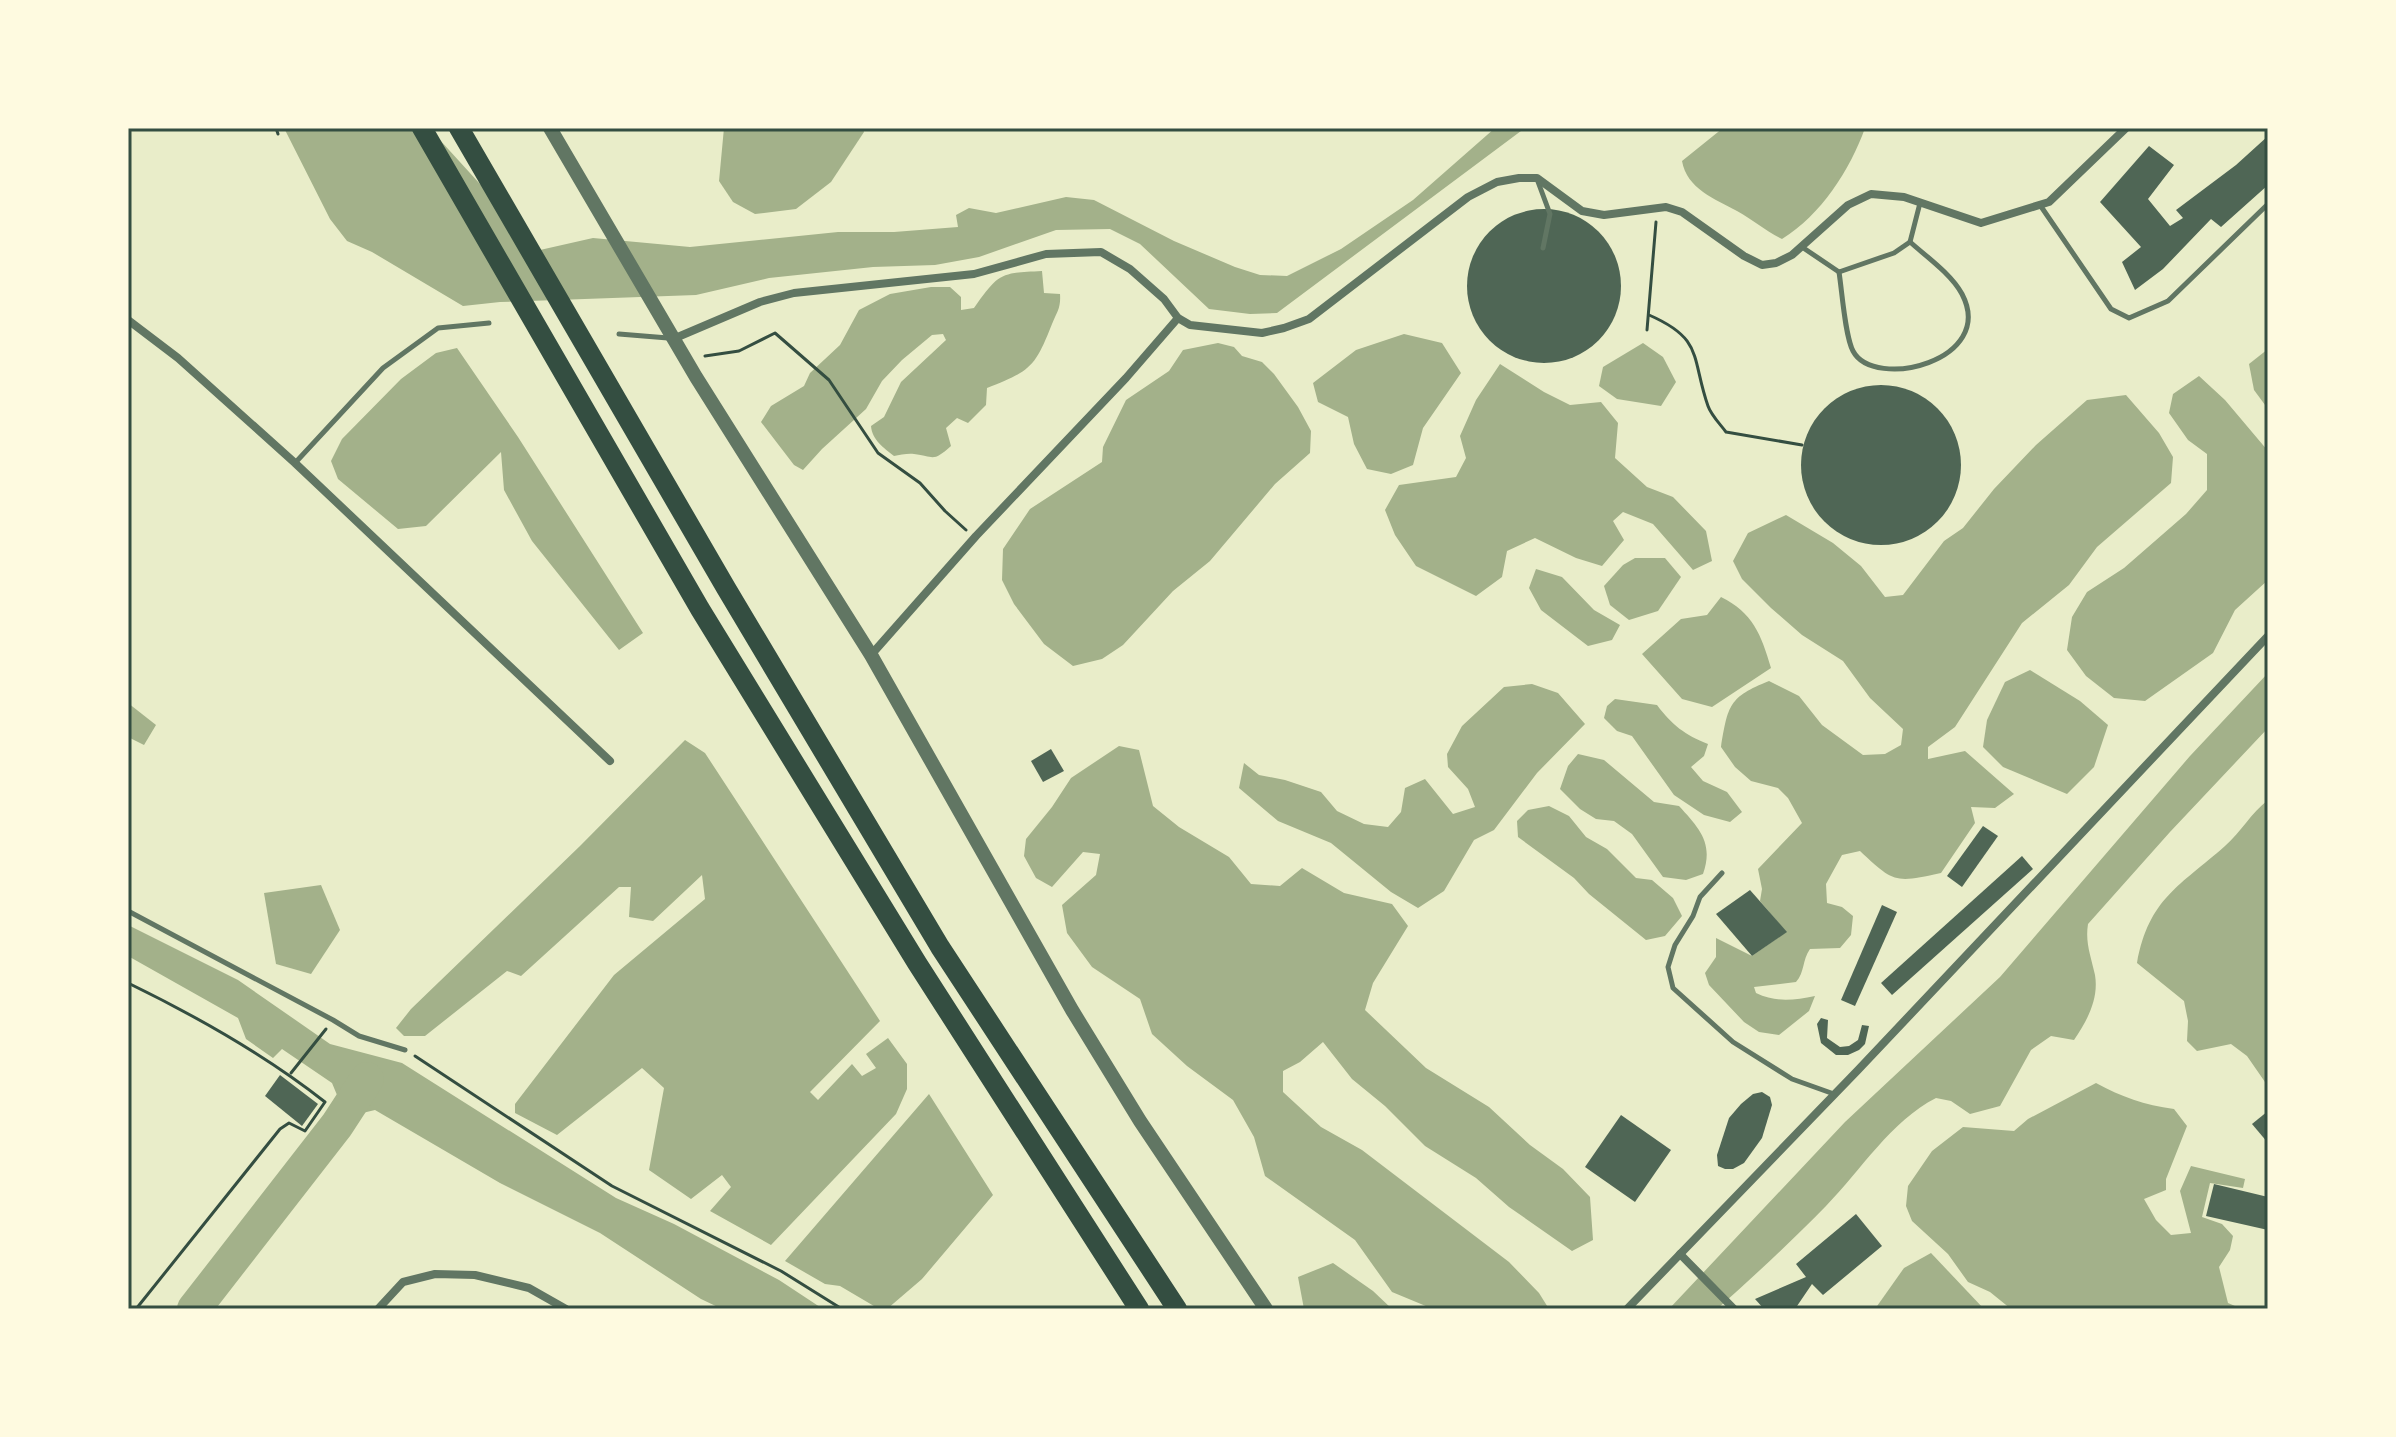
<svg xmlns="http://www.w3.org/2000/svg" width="2396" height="1437" font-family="'Space Grotesk',sans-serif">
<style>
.water{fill:#a3b18a}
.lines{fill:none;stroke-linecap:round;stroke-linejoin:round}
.river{stroke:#a3b18a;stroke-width:34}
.building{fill:#4f6655}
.path{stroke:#344e41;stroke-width:3}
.service{stroke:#617663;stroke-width:5}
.minor{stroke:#617663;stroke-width:8}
.tertiary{stroke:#617663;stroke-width:14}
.motorway{stroke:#344e41;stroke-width:20}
.neatline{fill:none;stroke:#344e41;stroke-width:3}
</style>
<rect width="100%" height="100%" fill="#e9edc9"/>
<!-- water -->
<g class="water">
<path d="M284,128H429L540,250L593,238L690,247L838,232H894L958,227L956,215L969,208L996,213L1066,197L1094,200L1174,241L1235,267L1260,275L1287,276L1341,249L1413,200L1495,128H1525L1277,313L1250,314L1209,309L1140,244L1110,229L1056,230L979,257L935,265L873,267L769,278L696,295L500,302L463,306L372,252L347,241L330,219Z"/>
<path d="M724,128H863L864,132L831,182L796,209L755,214L733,202L719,181Z"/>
<path d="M1723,128H1865C1850,170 1821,215 1782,239C1766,231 1753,220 1737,211C1715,199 1687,189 1682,161Z"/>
<path d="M1042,271L1044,293L1060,294C1061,308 1057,312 1052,324C1035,367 1031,371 987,388L986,405L968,423L957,418L946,428L951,446C933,462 935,457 914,454C908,453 900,455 894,456C884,448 872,440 871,426L884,417L901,382L946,340L943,334L932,335L902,360L882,381L866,409L822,449L803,470L794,465L761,422L771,406L804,386L810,373L840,345L859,310L890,294L931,287H950L961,297V310L974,308C999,273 1000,273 1042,271Z"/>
<path d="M1404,334L1442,343L1461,373L1423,428L1413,465L1391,474L1367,469L1354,444L1348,417L1318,402L1313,383L1356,350Z"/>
<path d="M1218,343L1234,347L1242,356L1262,362L1274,374L1298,407L1311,431L1310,453L1275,484L1210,561L1173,591L1123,645L1102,659L1073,666L1044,644L1014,604L1002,580L1003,549L1030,509L1102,462L1103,447L1126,400L1169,371L1183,350Z"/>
<path d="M1643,343L1663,357L1676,382L1661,406L1617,399L1599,386L1603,367Z"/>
<path d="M457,348L518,437L643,633L619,650L532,541L504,490L501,452L426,526L398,529L338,479L331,461L342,439L401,379L436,353Z"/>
<path d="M2268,349V409L2254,390L2249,364Z"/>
<path d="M1500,364L1544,392L1570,405L1601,402L1618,423L1615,458L1647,487L1673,497L1706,531L1712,561L1693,570L1653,524L1623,512L1613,521L1624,540L1602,566L1576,558L1535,538L1507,551L1502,577L1476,596L1416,566L1395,535L1385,510L1399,485L1456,477L1466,458L1460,436L1476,400Z"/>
<path d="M2199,376L2225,400L2268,451V580L2235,610L2213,653L2145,701L2114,698L2086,676L2067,650L2072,617L2087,592L2124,568L2186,514L2207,490V454L2188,440L2169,413L2173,394Z"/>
<path d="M2126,395L2159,433L2173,457L2171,483L2097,547L2069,585L2022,623L1955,727L1928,747V759L1965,751L2014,794L1995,808L1971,807L1975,823L1941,873C1895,883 1894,883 1860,851L1842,855L1826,884L1827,903L1842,907L1853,916L1851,935L1840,948L1810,949C1802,960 1805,972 1796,982L1754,987L1756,993C1777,1003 1794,1000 1815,996L1809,1011L1779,1035L1759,1032L1744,1022L1709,985L1705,973L1716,957V938L1752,956L1786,932L1760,901L1762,889L1758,869L1802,823L1788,798L1778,788L1751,781L1735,767L1721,747C1728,705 1729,697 1769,681L1799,696L1822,725L1863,755L1885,754L1901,745L1903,729L1870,698L1843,661L1802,635L1771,608L1742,579L1733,561L1748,533L1786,515L1833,543L1861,566L1885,597L1903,595L1944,541L1963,528L1994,489L2036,445L2087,400Z"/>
<path d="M1635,558H1665L1681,577L1658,611L1629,620L1610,605L1604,586L1623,565Z"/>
<path d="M1536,569L1562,577L1594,610L1620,625L1612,640L1588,646L1541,610L1529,588Z"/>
<path d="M1721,597C1753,613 1761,634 1771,668L1712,707L1682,699L1642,654L1681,619L1707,615Z"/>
<path d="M2030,670L2080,701L2108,725L2094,767L2067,794L2003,767L1983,747L1987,720L2005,682Z"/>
<path d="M2268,673V728L2170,832L2088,924C2085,943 2091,956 2095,975C2099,999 2087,1021 2074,1040L2051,1036L2031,1050L2000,1106L1970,1114L1951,1101L1936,1098C1891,1121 1861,1170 1826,1206C1791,1242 1754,1276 1717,1309H1669L1845,1122L2000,977L2190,756Z"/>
<path d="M1532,684L1558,693L1585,724L1537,773L1494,830L1474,840L1444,891L1418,908L1391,892L1331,843L1278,821L1239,788L1244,763L1259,775L1285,780L1321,792L1337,811L1364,824L1388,827L1401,812L1405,788L1425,779L1453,814L1475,807L1468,789L1448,767L1447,754L1462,726L1504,687Z"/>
<path d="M1615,699L1657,705C1672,725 1685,735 1708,744L1704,756L1691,767L1703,781L1727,792L1742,812L1730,822L1704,815L1674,795L1632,736L1617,731L1604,718L1607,706Z"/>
<path d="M128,703L156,725L144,745L128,737Z"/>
<path d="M685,740L705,753L880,1021L810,1092L818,1100L852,1064L862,1076L876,1068L866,1054L888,1038L907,1064V1089L896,1114L771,1245L710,1211L731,1187L722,1175L691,1199L649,1170L664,1088L642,1068L557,1135L515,1113V1104L614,975L705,899L702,875L653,921L629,917L631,887H619L521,976L507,971L425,1036H404L396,1028L411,1009L580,846Z"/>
<path d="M1119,746L1139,750L1153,806L1179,827L1229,857L1251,884L1280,886L1302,868L1344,893L1392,904L1408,926L1373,983L1365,1010L1426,1068L1489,1107L1530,1145L1563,1169L1590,1197L1593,1240L1572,1251L1509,1207L1476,1178L1425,1146L1385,1106L1352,1079L1323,1042L1300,1062L1283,1071V1092L1321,1127L1362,1150L1509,1262L1539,1293L1549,1309H1433L1392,1292L1355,1240L1265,1176L1254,1137L1233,1100L1187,1066L1152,1034L1140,999L1092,967L1067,933L1062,905L1096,875L1100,854L1083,852L1052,887L1036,878L1024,856L1026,839L1052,807L1071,778Z"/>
<path d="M1578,754L1604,760L1654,802L1679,806C1699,828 1714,843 1703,874L1686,880L1663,877L1632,834L1614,821L1596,819L1580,809L1560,789L1568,766Z"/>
<path d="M2268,800V1081L2265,1082L2247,1056L2231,1044L2197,1051L2187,1041L2188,1021L2184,1001L2137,963C2149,898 2180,886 2225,846C2241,832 2251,813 2268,800Z"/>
<path d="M1549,806L1569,816L1586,837L1607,849L1636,878L1652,880L1673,898L1682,916L1665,936L1646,940L1589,894L1574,878L1518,837L1517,821L1528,810Z"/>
<path d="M321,885L340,930L311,974L276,964L264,893Z"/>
<path d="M128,925L238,980L330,1044L402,1063L616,1198L674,1224L779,1280L823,1309H722L701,1299L600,1233L500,1183L375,1110L354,1115L348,1122L328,1109L337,1095L332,1083L282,1049L273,1058L246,1039L238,1018L128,956Z"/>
<path d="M2096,1083C2122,1097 2144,1105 2174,1109L2187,1126L2166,1179V1190L2144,1199L2156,1220L2171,1235L2191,1233L2180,1191L2191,1166L2245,1179L2243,1188L2210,1183L2202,1217L2222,1224L2233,1236L2230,1250L2219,1267L2228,1303L2242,1309H2011L1990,1292L1968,1282L1948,1254L1912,1221L1906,1206L1908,1186L1932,1151L1963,1127L2014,1131L2028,1119Z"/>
<path d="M929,1094L993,1195L922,1279L887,1309H879L840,1286L825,1284L785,1261Z"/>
<path d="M1931,1253L1984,1309H1875L1904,1268Z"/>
<path d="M1333,1263L1373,1291L1392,1309H1304L1298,1277Z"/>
</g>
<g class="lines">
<!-- river -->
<path class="river" d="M194,1309L337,1125L367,1079"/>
</g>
<!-- building -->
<g class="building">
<path d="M2268,136V185L2221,227L2211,219L2163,269L2135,290L2122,262L2141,247L2100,202L2149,146L2174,165L2148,199L2170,226L2183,218L2176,210L2236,165Z"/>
<circle cx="1544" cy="286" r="77"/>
<circle cx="1881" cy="465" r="80"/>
<path d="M1051,749L1064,771L1043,782L1031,761Z"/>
<path d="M1983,826L1998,836L1962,887L1947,876Z"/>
<path d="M2022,856L2033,869L1892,995L1881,983Z"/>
<path d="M1750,890L1787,932L1752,956L1716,914Z"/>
<path d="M1882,905L1897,912L1855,1006L1841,1000Z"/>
<path d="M1821,1018L1828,1020L1827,1038L1840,1047L1849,1046L1858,1040L1862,1025L1869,1026L1865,1044L1859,1050L1848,1055H1836L1821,1043L1817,1024Z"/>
<path d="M280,1075L318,1104L302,1126L265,1096Z"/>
<path d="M1762,1092L1770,1097L1772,1105L1762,1138L1744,1163L1733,1169H1725L1718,1166L1717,1155L1729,1118L1741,1104L1753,1094Z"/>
<path d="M2268,1111V1143L2252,1124Z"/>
<path d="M1621,1115L1671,1150L1635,1202L1585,1167Z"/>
<path d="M2214,1184L2268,1197V1230L2206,1216Z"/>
<path d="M1856,1214L1882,1246L1823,1295L1812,1284L1795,1309H1764L1755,1299L1806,1277L1796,1264Z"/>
</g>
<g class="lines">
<!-- path -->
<g class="path">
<path d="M276,128L278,134"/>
<path d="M1649,315C1704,339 1691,357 1708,406C1711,415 1720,424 1726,432L1802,445"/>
<path d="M1647,330L1656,222"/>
<path d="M705,356L739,351L775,333L829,380L878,453L920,483L945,511L966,530"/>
<path d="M128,983C198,1017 264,1054 325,1102L305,1131L289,1123L280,1129L136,1309"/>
<path d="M415,1056L612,1186L781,1271L842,1309"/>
<path d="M291,1073L326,1029"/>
</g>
<!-- service -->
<g class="service">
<path d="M1537,179L1550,214L1543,248"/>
<path d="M2040,205L2111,309L2129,318L2168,301L2268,204"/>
<path d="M1802,247L1839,272L1894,253L1910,242L1920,203"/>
<path d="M1839,272C1842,291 1845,336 1853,351C1874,391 1997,361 1962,294C1951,274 1927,257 1910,242"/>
<path d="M619,334L668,338"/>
<path d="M295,463L383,368L438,328L489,323"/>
<path d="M1722,873L1700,897L1693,916L1675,945L1668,967L1673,988L1733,1042L1792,1079L1834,1094"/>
<path d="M128,911L333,1020L359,1036L405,1050"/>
</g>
<!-- minor -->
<g class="minor">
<path d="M128,320L178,358L295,463L610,761"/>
<path d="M673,339L760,302L794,293L974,274L1046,254L1101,252L1130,269L1164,299L1178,318L1190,325L1262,333L1284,328L1309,319L1468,197L1497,182L1519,178H1537L1582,211L1604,215L1666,207L1682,212L1744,256L1762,265L1776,263L1792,255L1848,205L1871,194L1904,197L1981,223L2049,202L2126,128"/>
<path d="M871,655L976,536L1126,378L1178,318"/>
<path d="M1680,1254L1734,1309"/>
<path d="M378,1309L403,1282L435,1274L475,1275L529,1288L566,1309"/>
<path d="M1627,1309L1858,1070L2268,636"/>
</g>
<!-- tertiary -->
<path class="tertiary" d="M550,128L696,377L871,655L1072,1010L1140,1121L1266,1309"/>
<!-- motorway -->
<g class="motorway">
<path d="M422,128L700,609L917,963L1139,1309"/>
<path d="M459,128L726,588L940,947L1177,1309"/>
</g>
</g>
<!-- border -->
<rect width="2396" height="1437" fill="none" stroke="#fefae0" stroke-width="260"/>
<rect x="130" y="130" width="2136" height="1177" class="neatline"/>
</svg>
